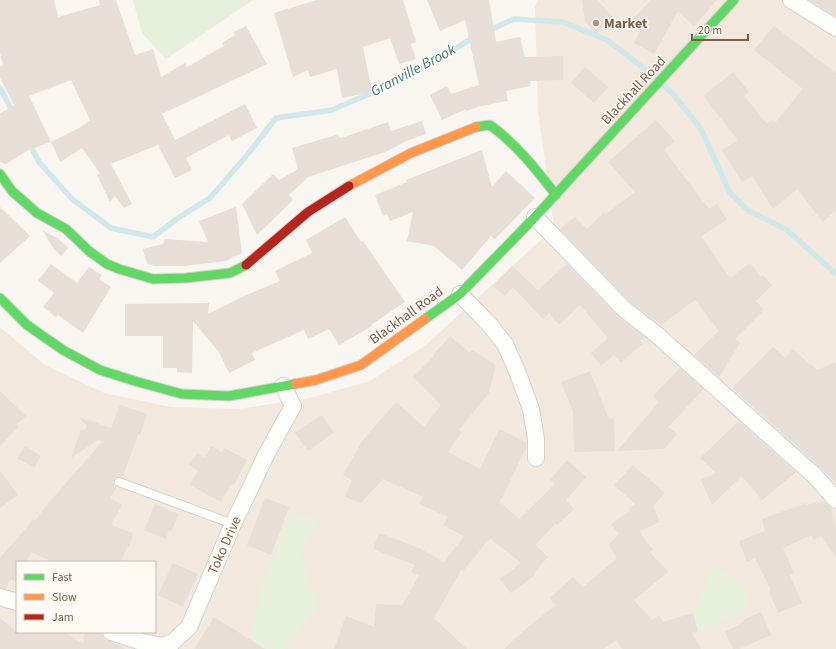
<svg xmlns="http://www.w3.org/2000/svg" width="836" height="649" font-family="'Source Sans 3',sans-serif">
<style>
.residential{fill:#f2e8de;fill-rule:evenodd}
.green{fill:#e7f0db}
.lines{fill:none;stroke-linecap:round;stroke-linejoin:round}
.stream{stroke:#d0e8ea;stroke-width:5.5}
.building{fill:#e6ded7;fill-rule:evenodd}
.lane-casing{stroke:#d7d1cb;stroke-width:10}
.street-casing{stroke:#d7d1cb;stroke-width:18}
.fast-casing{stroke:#d9d2cb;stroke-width:11}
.slow-casing{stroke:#d9d2cb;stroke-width:11}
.jam-casing{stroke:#d9d2cb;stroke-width:11}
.lane{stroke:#fefefd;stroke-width:8}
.street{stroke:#fefefd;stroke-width:16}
.fast{stroke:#63d668;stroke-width:9}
.slow{stroke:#ff974d;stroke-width:9}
.jam{stroke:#b3261e;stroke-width:9}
.poi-dot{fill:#a69286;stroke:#fffaf3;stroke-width:1.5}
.labels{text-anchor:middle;stroke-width:3;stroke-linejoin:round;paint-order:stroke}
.poi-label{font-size:14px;font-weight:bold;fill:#7a5c4d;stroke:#fffaf3;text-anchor:start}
.street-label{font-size:14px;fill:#7a5c4d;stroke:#fffaf3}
.water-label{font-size:15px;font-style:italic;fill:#437c86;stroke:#fffaf3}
</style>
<rect width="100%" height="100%" fill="#f9f5f0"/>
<!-- residential -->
<path class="residential" d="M538,0H836V649H0V327L45,365L104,393L171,407L238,409L310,398L370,381L427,344L554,228L538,110L535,7ZM17,562H155V632H17Z"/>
<!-- green -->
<g class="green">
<path d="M133,0H253L166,59L142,33Z"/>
<path d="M291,513L319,520L300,554L319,606L285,649H250L259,595Z"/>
<path d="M716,565L746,587L749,605L705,633L688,628L698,597Z"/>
</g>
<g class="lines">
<!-- stream -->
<g class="stream">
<path d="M488,31L514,19L563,22L607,40L632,59L656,79"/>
<path d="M663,85L673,94L701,129L730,193L749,211L787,230L836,274"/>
<path d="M0,88L14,114"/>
<path d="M29,143L39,162L72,199L111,228L153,237L178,218L210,198L248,154L276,118L332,110L397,82L475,37"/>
</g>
</g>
<!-- building -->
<g class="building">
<path d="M0,0H54L58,17L100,5L99,0H116L135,55L153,49L161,77L185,63L187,67L224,46L222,43L235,35L234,32L246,26L267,64L162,114L175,140L245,104L257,128L232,141L229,135L186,158L192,170L175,178L158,145L111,164L132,204L124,208L115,196L110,202L97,175L100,173L82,148L60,162L51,142L28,150L6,164L0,162V114L14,105L0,78V67L3,65L0,53ZM71,80L90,120L79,128L51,142L29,96Z"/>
<path d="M317,0H403L416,42L411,44L416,59L399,64L390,38L363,47L372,92L342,98L337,69L310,77L308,70L293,77L274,13Z"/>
<path d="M427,0H489L496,42L520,37L525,57L563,56V80L530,81L531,86L506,91L508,101L481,106L466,111V109L442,120L430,95L447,86L451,94L479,85L465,20L440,31Z"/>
<path d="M582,0H597L612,16L596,34L585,21Z"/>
<path d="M651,0H717L694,26L678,11L654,54L634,43L641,30L630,22Z"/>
<path d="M809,0H836V17Z"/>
<path d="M774,26L836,73V210L823,222L797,189L773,209L752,176L742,182L722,150L738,140L703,96L733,72L749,92L744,96L767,124L772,120L775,123L803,89L754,50Z"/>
<path d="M585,67L608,87L594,103L571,83Z"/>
<path d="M656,120L675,141L664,150L709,209L717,204L727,220L701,236L730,278L750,263L761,277L763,275L772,285L756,301L764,310L735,339L740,343L719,377L694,355L719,331L695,300L661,325L630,302L560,229L575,217L587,229L604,212L606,214L635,192L608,162Z"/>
<path d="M422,121L426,134L406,141L388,151L308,177L289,195L293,200L257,235L242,204L273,174L279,180L298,169L292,148L336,135L341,138L388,122L391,131Z"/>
<path d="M482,150L492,187L506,171L535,198L495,239L491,236L462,270L434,246L407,241L413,212L390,221L387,214L383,216L375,195L407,182L406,180Z"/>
<path d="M0,207L30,236L0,263Z"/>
<path d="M236,207L242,253L226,261L185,266H155L147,264L143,249L163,244L165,239L208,242L199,221Z"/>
<path d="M345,217L361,242L363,241L405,302L371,325L372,326L339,345L329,329L308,339L304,330L252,353L255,360L229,373L219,352L193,321L192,373L177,372V368H163V336H125V304L209,303L208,314L246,295L280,281L275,271L312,253L306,240Z"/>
<path d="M42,230L59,239L68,248L61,256L54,249Z"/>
<path d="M51,264L77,283L89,267L102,275L99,279L111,287L83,333L58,315L56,317L43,307L54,293L38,281Z"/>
<path d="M567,264L617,316L645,337L640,341L643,344L621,362L614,355L601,366L591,353L608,338L580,305L559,325L549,313L543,319L513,287L505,296L493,286L512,266L538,290Z"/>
<path d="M450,336L470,353L472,350L496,365L489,393L459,430L462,432L448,452L480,469L499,429L526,442V448L500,502L519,519L555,484L550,480L567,460L586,477L566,500L574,509L557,525L555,524L535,545L548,557L534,573L535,575L511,593L500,579L521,563L490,538L463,571L461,570L434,618L467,649H334L346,616L374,627L376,604L402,605L419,576L411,572L415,565L373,549L379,533L419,548L444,562L464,536L443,525L448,517L420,504L423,497L383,479L361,503L345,497L352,480L343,475L362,441L396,402L424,427L441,405L413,377L434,356L433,355Z"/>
<path d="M773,347L785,358L793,349L810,365L811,364L817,370L836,362V483L812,460L732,388Z"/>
<path d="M680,368L704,389L668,427L677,434L664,449L617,451L659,402L653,396Z"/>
<path d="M590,371L609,419L614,418L615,451L574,452L573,412L561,382Z"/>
<path d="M0,391L26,416L16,425L18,427L0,446Z"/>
<path d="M120,405L147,414L140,435L138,434L123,476L118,477L114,480V483L117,487L110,498L122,505L111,525L133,533L129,547H127L121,562H53L31,552L27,562H17V582L10,579L6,589L0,588V558L34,519L35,521L46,506L102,442L99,439L71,458L81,429L84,431L87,426L79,417L111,428Z"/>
<path d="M321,415L334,432L308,451L295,433Z"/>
<path d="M739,421L796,472L762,500L742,476L712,505L701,480L716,473L700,458Z"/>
<path d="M25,446L41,456L34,468L17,458Z"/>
<path d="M211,446L222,452L224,448L247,460L234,485L231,484L221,502L190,485L198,471L188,464L198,453L205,458Z"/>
<path d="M633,465L665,493L653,506L660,522L639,531L653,550L650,552L668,572L634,600L652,620L659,615L663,622L693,613L698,631L692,633L701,649H622L617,640L603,649H504L529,626L556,605L550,598L573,577L583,587L617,558L608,545L619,534L611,524L630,511L629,509L635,504L614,485Z"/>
<path d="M0,471L18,495L0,508Z"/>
<path d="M265,498L289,507L271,555L247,545Z"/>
<path d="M824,501L831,508L836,527V557L821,536L814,540L811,535L783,548L794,573L790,575L802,603L778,613L769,591L771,590L755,558L747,562L739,541L765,531L762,519L806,503L807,505Z"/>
<path d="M155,504L179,514L171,531L169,530L166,539L144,530Z"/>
<path d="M173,563L198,574L183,607L158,595Z"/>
<path d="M761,612L771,635L739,649H733L725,632L744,622L743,620Z"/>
<path d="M214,617L265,649H194Z"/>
<path d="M0,618L17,632H62L83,643L85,632H102L104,639L120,645L125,649H0Z"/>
</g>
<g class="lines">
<!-- lane casing -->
<g class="lane-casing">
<path id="lane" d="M119,482L233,524"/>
</g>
<!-- street casing -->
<g class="street-casing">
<g id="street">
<path d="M791,0L836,28"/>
<path d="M535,217L624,309L656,334L815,476L836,500"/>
<path d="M460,294L489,324L505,344L517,371L531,409L536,439V458"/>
<path d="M0,597L17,602"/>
<path d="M111,632L142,642L163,646L173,642L189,627L233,524L267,453L293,406L283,386"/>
</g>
</g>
<!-- fast casing -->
<g class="fast-casing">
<g id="fast">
<path d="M476,127L490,125C516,144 536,169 556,195"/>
<path d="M0,174L12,191L37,213L66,229L89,251L107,264L119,269L153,279L186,278L230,273L246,265"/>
<path d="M0,298L27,325L63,350L100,370L138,382L182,394L229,396L295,384"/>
<path d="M425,319L460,294L535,217L734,0"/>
</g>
</g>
<!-- slow casing -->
<g class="slow-casing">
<g id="slow">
<path d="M349,186L411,153L476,127"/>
<path d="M295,384L316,380L361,365L425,319"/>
</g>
</g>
<!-- jam casing -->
<g class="jam-casing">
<path id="jam" d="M246,265L308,212L349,186"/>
</g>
<!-- lane -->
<use href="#lane" class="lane"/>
<!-- street -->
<use href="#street" class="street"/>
<!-- fast -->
<use href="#fast" class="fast"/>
<!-- slow -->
<use href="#slow" class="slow"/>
<!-- jam -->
<use href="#jam" class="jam"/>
</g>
<!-- markers -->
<circle class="poi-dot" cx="596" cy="23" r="4"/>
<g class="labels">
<!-- poi labels -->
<g class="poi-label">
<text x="604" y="28">Market</text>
</g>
<!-- street labels -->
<g class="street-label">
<text transform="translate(633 90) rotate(-47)" y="5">Blackhall Road</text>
<text transform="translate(406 315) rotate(-36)" y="5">Blackhall Road</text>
<text transform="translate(224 545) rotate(-66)" y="5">Toko Drive</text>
</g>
<!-- water labels -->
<g class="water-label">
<text transform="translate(413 70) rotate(-28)" y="5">Granville Brook</text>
</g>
</g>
<!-- legend -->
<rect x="16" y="561" width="140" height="72" fill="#fffaf3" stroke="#cabbb1"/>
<rect x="24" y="574" width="20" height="6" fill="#63d668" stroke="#cabbb1"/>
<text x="52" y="581" font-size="12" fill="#7a5c4d">Fast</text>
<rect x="24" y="594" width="20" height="6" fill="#ff974d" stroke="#cabbb1"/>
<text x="52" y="601" font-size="12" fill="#7a5c4d">Slow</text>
<rect x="24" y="614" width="20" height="6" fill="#b3261e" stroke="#cabbb1"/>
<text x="52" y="621" font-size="12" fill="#7a5c4d">Jam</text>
<!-- scale -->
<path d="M692 34v6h56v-6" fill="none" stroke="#7a5c4d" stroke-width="2"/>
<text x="698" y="34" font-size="12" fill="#7a5c4d" stroke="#fffaf3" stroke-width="3" paint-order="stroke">20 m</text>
</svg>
